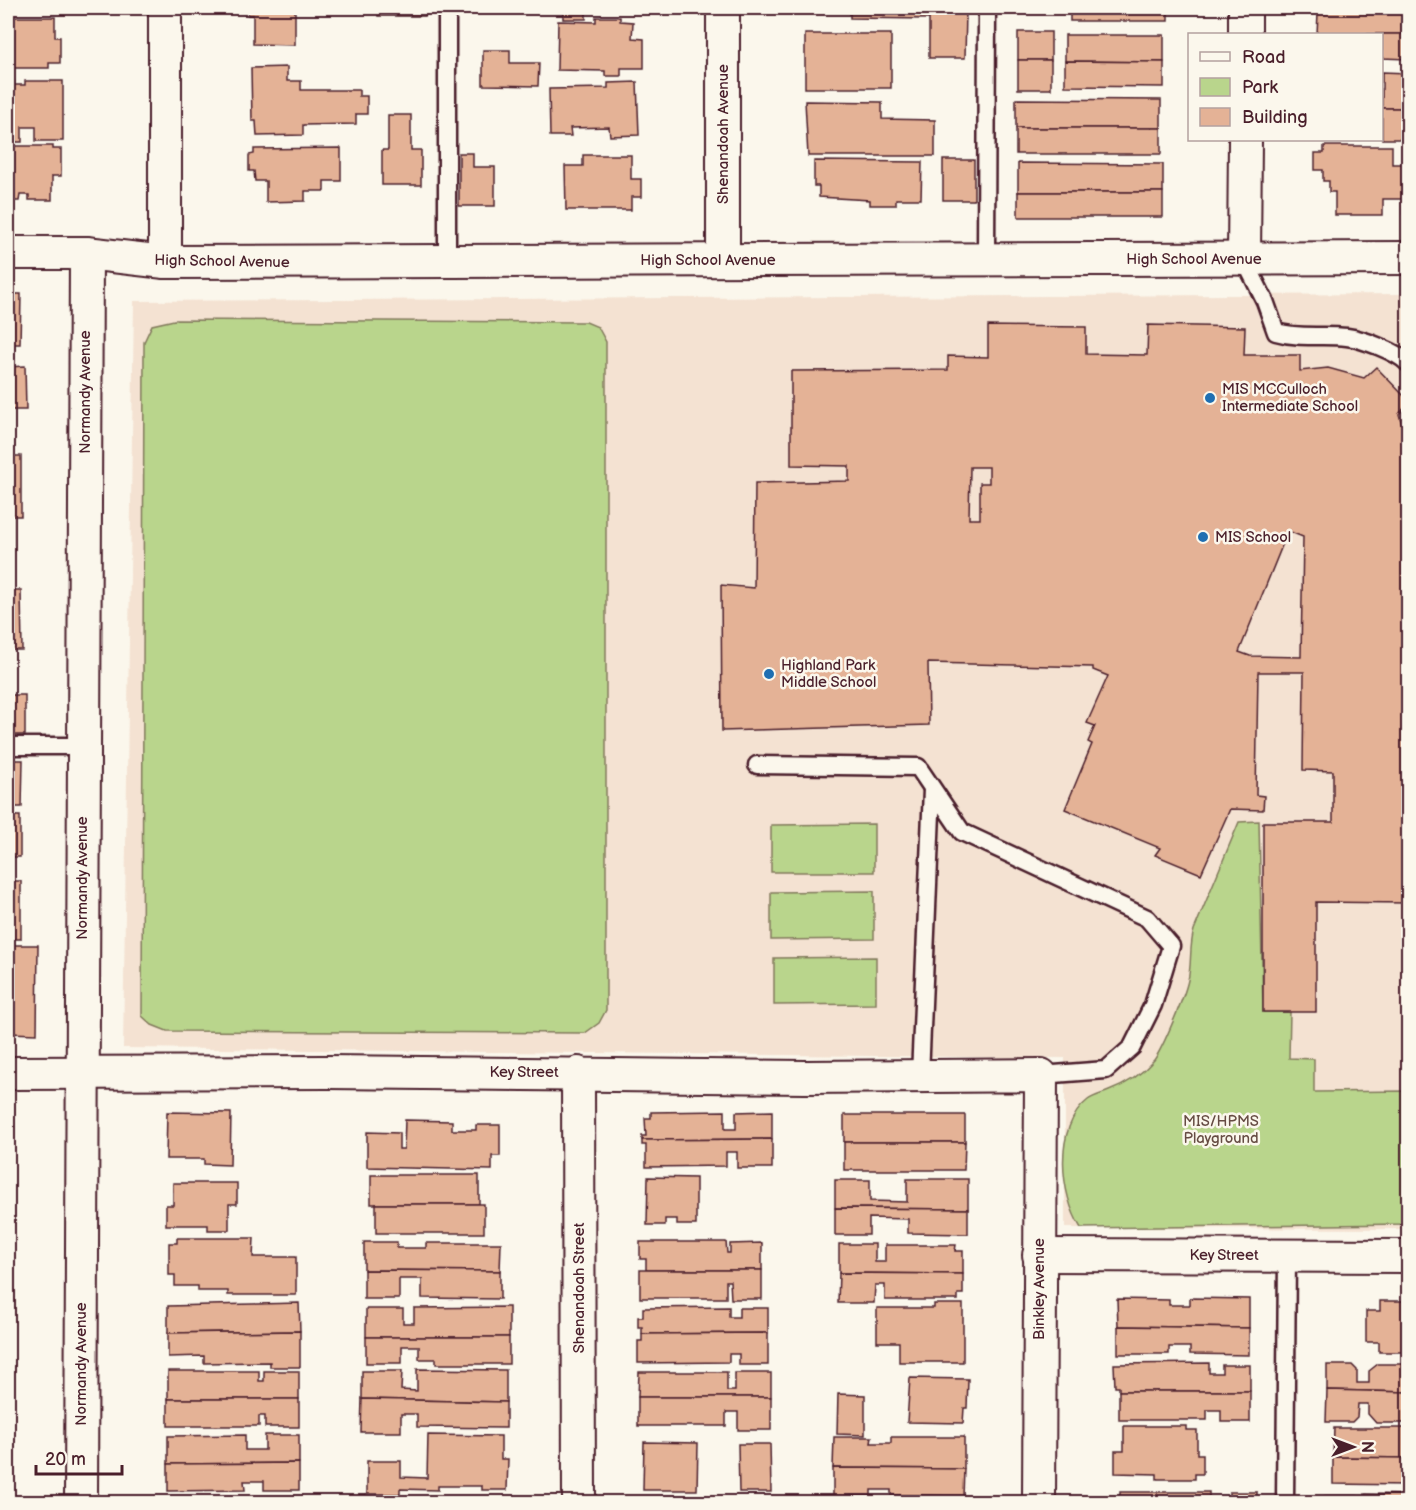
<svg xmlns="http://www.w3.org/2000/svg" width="1416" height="1510" font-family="'Balsamiq Sans',sans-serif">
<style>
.built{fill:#f4e2d2}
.green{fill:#b9d58c;stroke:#827a5c;stroke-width:1.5}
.building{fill:#e4b296;stroke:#4a1f2b;stroke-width:1.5;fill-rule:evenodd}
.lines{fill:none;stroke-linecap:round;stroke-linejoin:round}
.service-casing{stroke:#4a1f2b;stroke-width:21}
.minor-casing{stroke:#4a1f2b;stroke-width:36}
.service{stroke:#fbf7ec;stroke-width:16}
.minor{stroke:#fbf7ec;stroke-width:32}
.poi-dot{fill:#1f6fb2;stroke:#fbf7ec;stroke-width:2}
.labels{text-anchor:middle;stroke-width:5;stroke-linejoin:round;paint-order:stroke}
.street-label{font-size:15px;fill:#4a1f2b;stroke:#fbf7ec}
.poi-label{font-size:15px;fill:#4a1f2b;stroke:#fbf7ec;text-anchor:start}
.park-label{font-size:15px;fill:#664c43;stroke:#fbf7ec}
</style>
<rect width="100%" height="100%" fill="#fbf7ec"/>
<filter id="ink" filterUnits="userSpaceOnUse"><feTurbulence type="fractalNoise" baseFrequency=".0167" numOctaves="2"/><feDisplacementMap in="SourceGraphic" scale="12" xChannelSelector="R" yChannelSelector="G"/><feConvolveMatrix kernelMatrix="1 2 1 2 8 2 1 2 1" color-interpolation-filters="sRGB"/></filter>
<g filter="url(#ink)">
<!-- built -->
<path class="built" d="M1408,294V1229L1065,1228V1058L123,1048L134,301Z"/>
<!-- green -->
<g class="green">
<path d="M174,320L586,322L598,327L606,342V1010L599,1023L585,1033L167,1031L152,1025L142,1016L144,342L152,325Z"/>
<path d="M1259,821L1263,1012H1290L1289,1058L1314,1059V1092L1408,1091V1224L1081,1228C1060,1195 1053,1127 1088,1100C1093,1096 1102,1094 1109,1091C1125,1085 1142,1074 1154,1060C1163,1048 1185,995 1188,980C1192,963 1189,947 1194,930L1239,822Z"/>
<path d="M874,824V872H771V825Z"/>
<path d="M874,891V939L771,940V892Z"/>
<path d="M876,957V1004L774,1005V958Z"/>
</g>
<!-- building -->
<g class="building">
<path d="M248,8H295V45L253,44V15H248Z"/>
<rect x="378" y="8" width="47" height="8"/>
<rect x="563" y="8" width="23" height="11"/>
<path d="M850,8H929V11H966L965,58H929V19L850,18Z"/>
<rect x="1070" y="8" width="98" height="13"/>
<path d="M1326,8H1408V34H1317L1318,13H1326Z"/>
<path d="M8,17H55V37H60V63H49V68H8Z"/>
<path d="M596,17H620V21L633,22L632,38L644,39V68H621V76H605V71L557,70L558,21L596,22Z"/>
<rect x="1018" y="32" width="33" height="28"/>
<rect x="805" y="34" width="86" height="54"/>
<path d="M1317,34H1408V59L1382,58V34Z"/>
<path d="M1065,35H1164V62L1065,61Z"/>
<path d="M483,50H510V63H539L538,86L483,85Z"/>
<rect x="1018" y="60" width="33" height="29"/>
<path d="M1065,61L1164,62V87L1065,86Z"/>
<path d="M287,67V81H301V90H359V96H367V114H356V124L303,125V135L257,136L256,121H252L251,68Z"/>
<path d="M1382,72L1408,73V108H1382Z"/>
<path d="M8,81H14V85H25V81H63V141H36V127H22V142H8Z"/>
<path d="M637,82L639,135L610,136L609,127L570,128L571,136H550L549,89L608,88V83Z"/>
<path d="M1016,99L1161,100V128H1016Z"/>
<path d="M805,101L882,102V119L935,120V156H808Z"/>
<rect x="1382" y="108" width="26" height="31"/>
<path d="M388,115H411V150H421V185H382V150H388Z"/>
<rect x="1016" y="128" width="145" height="26"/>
<path d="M8,146H53V149H61V176H52V200H29V195H20L19,201H8Z"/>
<path d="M1324,146H1392V164H1408V214H1403V199H1383V215H1335V192H1329V181H1323V170H1315V153H1324Z"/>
<path d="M341,148V181H324V191H305V201L266,202V181H255L254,171H249V155L254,154V149Z"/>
<path d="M459,153H473V167H495V206H459Z"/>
<path d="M583,155H631V179H641V197H631V210H566L565,166H583Z"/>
<rect x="943" y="160" width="31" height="40"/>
<path d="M814,161L922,162L921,199H896V205H870V200L819,197V186H814Z"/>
<path d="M1018,163L1163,164V192H1018Z"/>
<rect x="1018" y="192" width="145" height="25"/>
<path d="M8,294H21L20,344H8Z"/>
<path d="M1148,325L1245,327L1244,355H1300V371L1328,368L1364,378L1376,367L1408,400V404L1399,414L1408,446L1406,475H1408V903L1316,902V1012H1263V822H1333V771L1303,770L1304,672H1258L1256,795L1264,796L1263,810L1230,809L1201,874L1155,855L1160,848L1065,809L1092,744L1088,742L1095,726L1087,723L1108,676L1093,670V667L928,663L929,725L722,731L721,585L754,588L755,483L849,481V466L791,465V371L948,370V356L988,357V326L1086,327V354L1147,355ZM970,467H989V483H980V519H969ZM1288,531L1303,537L1301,657L1250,656L1239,652Z"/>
<path d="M25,366L26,410H8V367Z"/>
<path d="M8,456H21V516H12V590H21L22,650H8Z"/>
<rect x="8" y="695" width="17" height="40"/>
<path d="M8,760H23L22,807H8Z"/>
<rect x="8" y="816" width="12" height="41"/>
<rect x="8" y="881" width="13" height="58"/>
<path d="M8,945H38L37,1034L8,1033Z"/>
<path d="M725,1111V1129H736V1112L772,1111V1139L642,1140V1136H646L645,1118H651V1112Z"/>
<path d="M167,1112L231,1113L230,1165L204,1164V1159H166Z"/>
<rect x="844" y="1115" width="121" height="27"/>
<path d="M405,1120L452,1121V1130H476V1125H500V1156H492V1170L367,1167V1132L399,1133V1149H404Z"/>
<path d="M772,1139V1168H737V1152H726V1166L646,1167V1145H642V1140Z"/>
<path d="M844,1142H965L964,1170H844Z"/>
<rect x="371" y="1175" width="108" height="29"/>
<path d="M648,1177L696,1178V1225H677V1219H665V1225H647Z"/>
<path d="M907,1179H968V1209L835,1208V1180H870V1201L907,1202Z"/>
<path d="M173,1183H237V1204H229V1230H208V1225H166V1205H173Z"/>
<rect x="376" y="1204" width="108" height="29"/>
<path d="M835,1208L968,1209V1234L908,1233V1219L869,1218V1235H835Z"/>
<path d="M177,1238H254L253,1257H296V1295H228V1291H198V1286H175V1275H169V1243H177Z"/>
<path d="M364,1242H397V1248H426V1243H501L500,1271L364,1270Z"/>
<path d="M640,1242H726L727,1253H730V1244L762,1243V1270H646V1259H640Z"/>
<path d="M839,1244H875V1262H885V1245H956L955,1251H963V1274L839,1273Z"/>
<path d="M364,1270L500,1271V1299L422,1298V1279H399V1299H364Z"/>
<path d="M640,1270H762V1299H731L730,1281H726V1298H640Z"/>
<path d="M839,1273L963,1274V1294H958V1300H885V1285H875L874,1303H838Z"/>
<path d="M1190,1298L1249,1299V1328L1118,1326L1117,1299L1169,1300V1305H1190Z"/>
<path d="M1380,1301H1408V1352H1379V1342H1366V1311H1380Z"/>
<path d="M299,1303L300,1331L168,1333V1306Z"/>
<path d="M934,1304H963V1362H899V1342H877V1308H934Z"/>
<path d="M509,1307V1337H366V1309H403V1323H414V1308Z"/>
<path d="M729,1307V1317H739V1308H768V1333L642,1334V1327H638V1317H643V1308Z"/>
<path d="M1118,1326L1249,1328V1355L1190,1354V1347H1169V1354H1118Z"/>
<path d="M300,1331V1367H270V1362L204,1363V1356L168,1357V1333Z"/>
<path d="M768,1333V1365H739V1354H729V1362L638,1363V1341H642V1334Z"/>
<path d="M366,1337H509V1364H436V1359H419V1346H402V1363H366Z"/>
<path d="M1209,1363V1373H1222V1365H1250V1391H1119V1387H1115L1114,1364Z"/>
<path d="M1378,1364H1408V1392L1327,1390V1365H1352L1357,1370V1383H1369V1371Z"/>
<path d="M417,1369L506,1370V1402L362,1399V1371H402L401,1390L417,1391Z"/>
<path d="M168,1371H259V1381H264V1371H299V1399H168Z"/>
<path d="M639,1372H727V1391H735V1373H771V1397H638Z"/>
<path d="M910,1378L968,1379L967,1408H964L963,1423L907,1422Z"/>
<path d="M1327,1390L1408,1392V1423H1376L1368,1414V1404H1358L1357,1417L1352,1422H1326Z"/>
<path d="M1119,1391H1250V1422H1221V1410H1207V1420H1119Z"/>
<path d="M838,1394L865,1395V1435L837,1434Z"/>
<path d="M638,1397H771V1430H738V1412H726V1426H638Z"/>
<path d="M168,1399H299V1427H265V1416H259V1426H168Z"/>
<path d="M362,1399L506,1402V1428L417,1427V1414H401V1432H361Z"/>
<path d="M1124,1426H1186V1430H1197V1454H1203V1474H1195V1479H1157V1474L1115,1473V1451H1124Z"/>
<path d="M1334,1428H1408V1458L1333,1457Z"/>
<path d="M245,1435V1450H265V1435H299V1463L168,1464V1436Z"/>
<path d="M428,1435L501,1436V1459H508L507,1490H482V1486H438V1490L400,1489V1494H367V1461H401V1477L427,1478Z"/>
<path d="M834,1437H872L871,1443H891V1437H964V1469L833,1468Z"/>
<path d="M644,1442L698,1443L697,1490H643Z"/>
<path d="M738,1444H770L771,1492H739Z"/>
<path d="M1333,1457L1408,1458V1485L1333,1484Z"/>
<path d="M299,1463V1490H264V1481H244L245,1490L168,1491V1464Z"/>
<path d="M833,1468L964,1469L963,1496L891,1495V1490H871V1496H833Z"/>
<path d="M1120,1492H1209V1502H1229V1492H1257V1502H1120Z"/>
<path d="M1365,1494L1408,1495V1502H1365Z"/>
<rect x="1325" y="1496" width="32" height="6"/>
</g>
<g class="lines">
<!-- service casing -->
<g class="service-casing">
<g id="service">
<path d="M986,259L987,8"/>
<path d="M1244,259L1265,301L1276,332C1300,339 1323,334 1347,337C1363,339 1397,352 1408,363"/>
<path d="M447,261V8"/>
<path d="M8,746H83"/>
<path d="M757,765L918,767L962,832L1147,918L1171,946L1153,1005L1132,1047L1106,1070L1041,1075"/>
<path d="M920,1076L932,789"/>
<path d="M1285,1502L1287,1256"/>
</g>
</g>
<!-- minor casing -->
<g class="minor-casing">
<g id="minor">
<path d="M1245,34V8"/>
<path d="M8,253H86L165,262L1408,258"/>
<path d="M1244,259L1245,140"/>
<path d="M723,260V8"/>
<path d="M165,262V8"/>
<path d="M8,1073L329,1072L806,1077L1041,1075L1039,1502"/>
<path d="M578,1073L579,1502"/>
<path d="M1039,1255L1408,1256"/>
<path d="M81,1502L86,253"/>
</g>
</g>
<!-- service -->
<use href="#service" class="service"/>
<!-- minor -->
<use href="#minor" class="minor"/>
</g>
</g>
<!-- markers -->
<g class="poi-dot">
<circle cx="1210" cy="398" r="6"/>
<circle cx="1203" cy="537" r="6"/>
<circle cx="769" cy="674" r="6"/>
</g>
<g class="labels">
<!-- street labels -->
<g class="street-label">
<text transform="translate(723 134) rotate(-90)" y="5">Shenandoah Avenue</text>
<text x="1194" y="264">High School Avenue</text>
<text x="708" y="265">High School Avenue</text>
<text transform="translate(222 261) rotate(1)" y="5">High School Avenue</text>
<text transform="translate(85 392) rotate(-90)" y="5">Normandy Avenue</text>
<text transform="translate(82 878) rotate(-90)" y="5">Normandy Avenue</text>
<text x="524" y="1077">Key Street</text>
<text x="1224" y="1260">Key Street</text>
<text transform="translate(579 1288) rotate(-90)" y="5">Shenandoah Street</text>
<text transform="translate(1039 1289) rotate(-90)" y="5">Binkley Avenue</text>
<text transform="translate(81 1364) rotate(-90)" y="5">Normandy Avenue</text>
</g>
<!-- poi labels -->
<g class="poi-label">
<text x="1222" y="394">MIS MCCulloch<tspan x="1222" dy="17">Intermediate School</tspan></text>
<text x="1215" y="542">MIS School</text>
<text x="781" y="670">Highland Park<tspan x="781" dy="17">Middle School</tspan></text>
</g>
<!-- park labels -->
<g class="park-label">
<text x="1221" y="1126">MIS/HPMS<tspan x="1221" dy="17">Playground</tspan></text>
</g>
</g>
<!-- margin -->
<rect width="1416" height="1510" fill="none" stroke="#fbf7ec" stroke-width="30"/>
<rect x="15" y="15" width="1386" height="1480" fill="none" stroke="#4a1f2b" stroke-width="2" filter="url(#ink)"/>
<!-- legend -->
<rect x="1188" y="33" width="195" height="108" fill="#fbf7ec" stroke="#b4a19f" stroke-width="1.5"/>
<rect x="1200" y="52" width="30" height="9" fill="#fbf7ec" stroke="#b4a19f" stroke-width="1.5"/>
<text x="1242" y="63" font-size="18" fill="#4a1f2b">Road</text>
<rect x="1200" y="78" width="30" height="18" fill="#b9d58c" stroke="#b4a19f" stroke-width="1.5"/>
<text x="1242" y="93" font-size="18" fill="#4a1f2b">Park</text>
<rect x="1200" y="108" width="30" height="18" fill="#e4b296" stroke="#b4a19f" stroke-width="1.5"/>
<text x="1242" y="123" font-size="18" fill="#4a1f2b">Building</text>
<!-- north arrow -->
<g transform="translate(1353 1447) rotate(90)" stroke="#fbf7ec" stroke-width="4.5" paint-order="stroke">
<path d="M0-4.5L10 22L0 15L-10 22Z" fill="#4a1f2b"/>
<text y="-9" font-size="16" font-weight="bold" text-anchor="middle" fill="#4a1f2b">N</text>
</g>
<!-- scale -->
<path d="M36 1465v9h86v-9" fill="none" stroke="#4a1f2b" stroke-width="3"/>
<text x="45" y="1465" font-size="18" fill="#4a1f2b" stroke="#fbf7ec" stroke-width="4.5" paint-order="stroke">20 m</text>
</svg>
